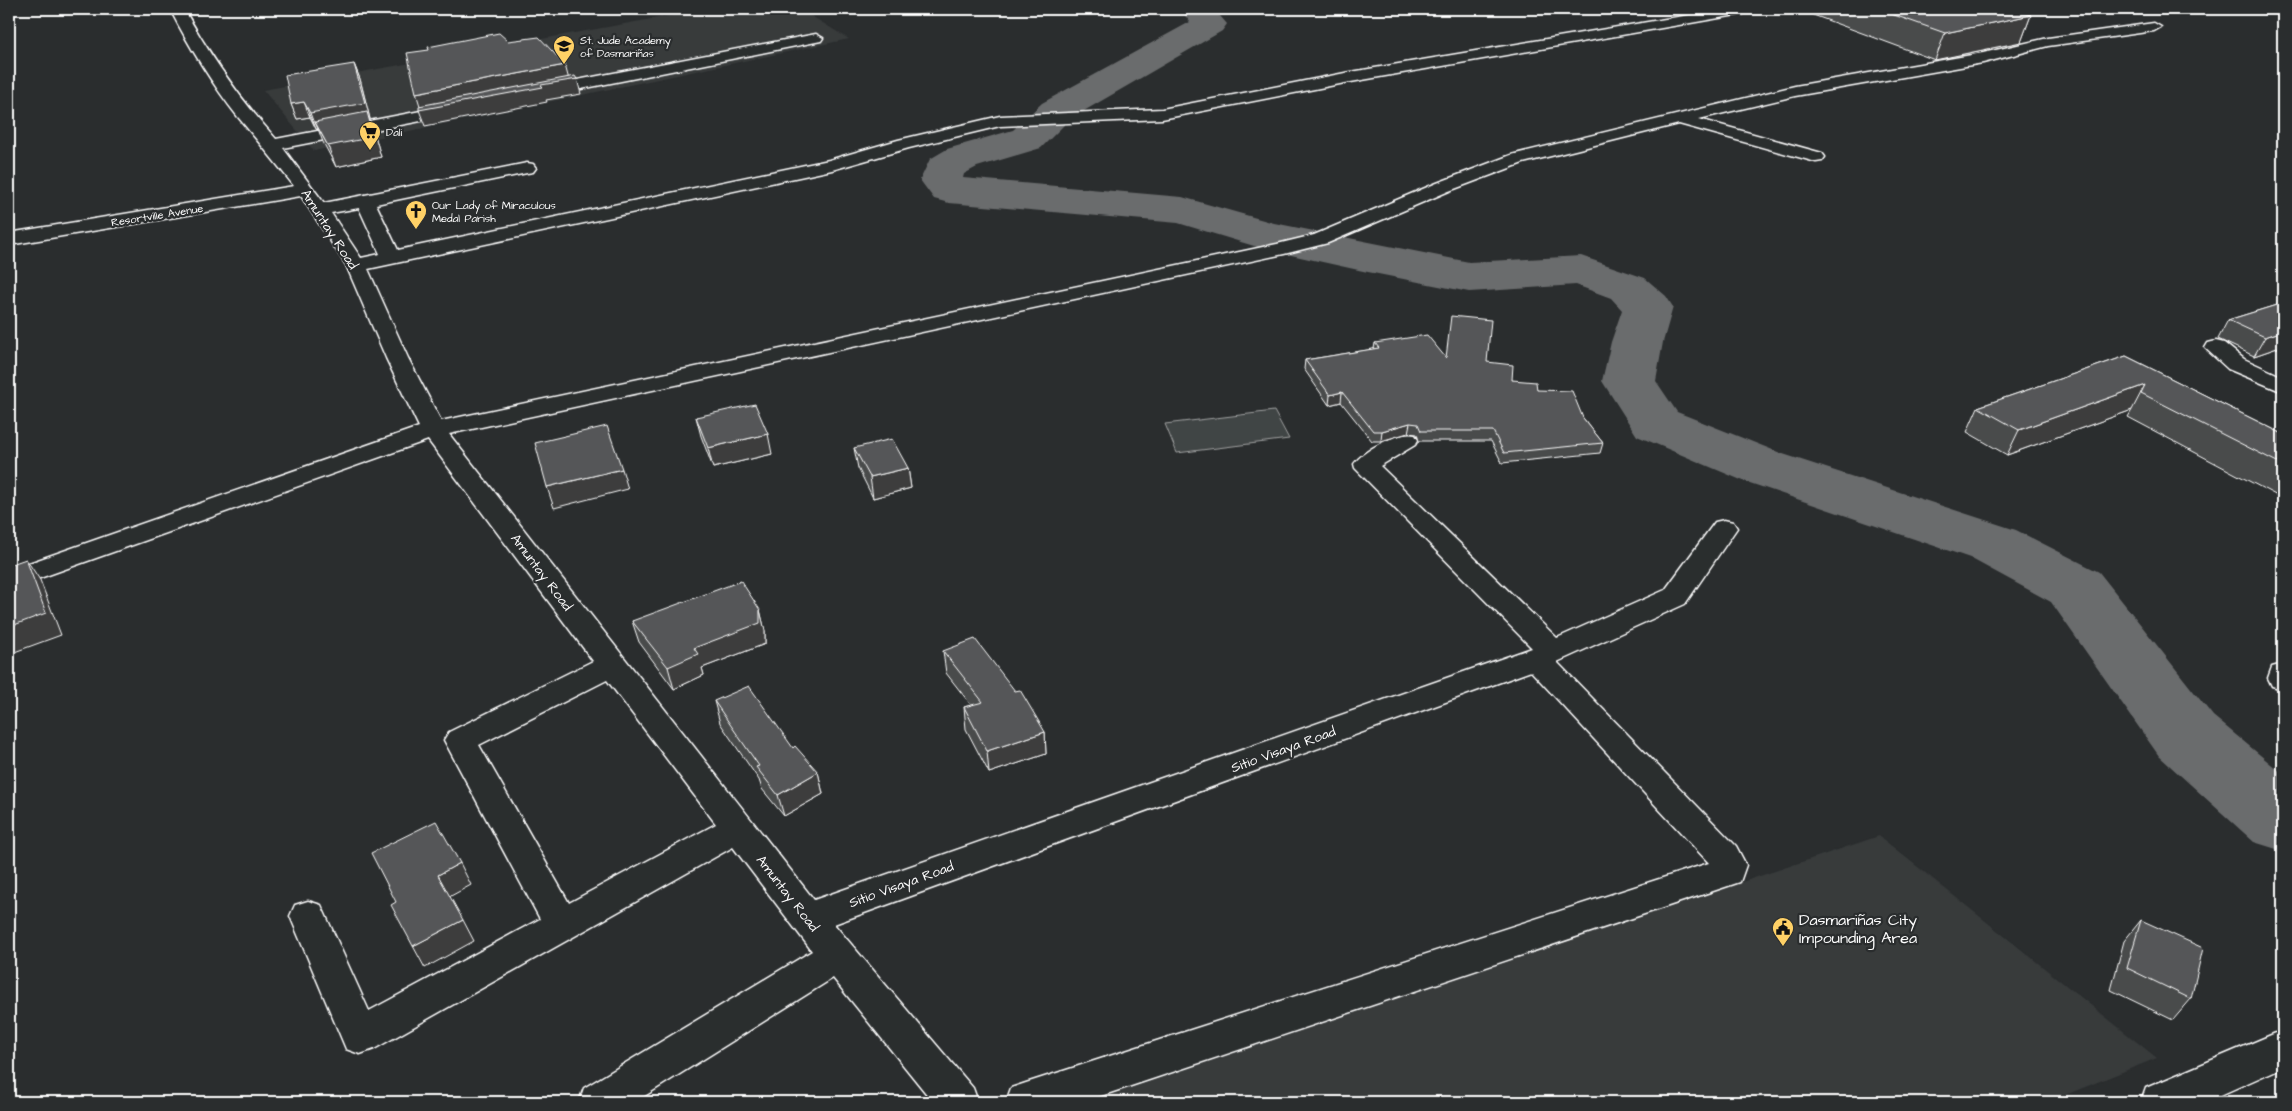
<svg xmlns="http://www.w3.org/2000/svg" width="2292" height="1111" font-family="'Architects Daughter',sans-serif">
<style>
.built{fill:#373a3b}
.green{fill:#414445;stroke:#a0a2a2}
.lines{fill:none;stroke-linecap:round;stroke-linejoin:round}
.river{fill:#6a6c6d;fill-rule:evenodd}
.minor-casing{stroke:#fff;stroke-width:3}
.minor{fill:#2a2d2e;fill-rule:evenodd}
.wall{fill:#494b4c;stroke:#fff}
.shaded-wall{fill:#3c3d3e;stroke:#fff}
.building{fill:#555758;stroke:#fff}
.labels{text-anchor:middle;stroke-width:4.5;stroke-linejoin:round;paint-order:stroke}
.far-poi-label{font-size:11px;fill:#fff;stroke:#2a2d2e;text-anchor:start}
.far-street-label{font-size:11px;fill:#fff;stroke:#2a2d2e}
.street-label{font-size:14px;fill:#fff;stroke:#2a2d2e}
.near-poi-label{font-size:16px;fill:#fff;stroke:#2a2d2e;text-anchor:start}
</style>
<rect width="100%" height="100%" fill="#2a2d2e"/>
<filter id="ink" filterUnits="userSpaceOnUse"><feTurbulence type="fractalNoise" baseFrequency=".02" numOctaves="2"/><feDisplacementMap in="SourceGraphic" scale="10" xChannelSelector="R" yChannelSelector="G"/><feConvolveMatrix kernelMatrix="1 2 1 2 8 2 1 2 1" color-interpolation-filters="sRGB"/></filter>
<g filter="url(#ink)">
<!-- built -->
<g class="built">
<path d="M706,9H800L849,39L314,151L263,90Z"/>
<path d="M1879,836L2157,1058L2048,1102H1087Z"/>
</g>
<!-- green -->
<path class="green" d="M1274,411L1289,439L1177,453L1165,424Z"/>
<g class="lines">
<!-- river -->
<path class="river" d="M1180,9H1214L1227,24L1222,31L1070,119L1041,148L977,167L964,174L963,178L1182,197L1274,223L1469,262L1581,256L1645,278L1666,296L1673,307L1663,342L1656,381L1677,412L1783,454L2016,530L2099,572L2213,716L2283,774V851L2254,842L2159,756L2051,602L1970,558L1741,480L1637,436L1602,381L1611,342L1622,310L1611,298L1576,285L1469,292L1363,271L1264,249L1178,223L949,203L934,199L920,180L930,159L947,149L1013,130L1042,103L1190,22Z"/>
<!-- minor casing -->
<g class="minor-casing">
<g id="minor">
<path d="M170,9H184C210,56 240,99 276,139L457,104L463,106L465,109L463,112L457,114L283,148L324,203L527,163L533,164L536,168L533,172L527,173L376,204L398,250L829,160L898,140L1000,116L1162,109L1345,73L1725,9H1755L1748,13L1345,83L1162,119L1000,126L909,148L832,170L368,269L408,358L441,421L1277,244L1314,235L1437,183L1511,155L1795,86L1983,53L2048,38L2154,23L2161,27L2154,31L2048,46L1983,63L1795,96L1699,119L1822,153L1825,157L1822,161L1816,162L1679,124L1523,163L1449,191L1328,243L1284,254L449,434L814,900L1532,648L1355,468L1354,464C1364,450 1398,431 1415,435L1418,440L1415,445L1380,466L1557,638L1665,590L1715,522L1724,520L1733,522L1737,528L1685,604L1557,662L1736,846L1746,865L1740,882L1083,1102H1006L1011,1088L1026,1083L1709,863L1531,671L834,924L973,1088L978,1102H933L833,978L635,1102H579L584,1088L812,951L733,847L374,1049L360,1054L346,1049L290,916L295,905L308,901L321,905L369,1011L540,919L444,740L449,732L593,661L428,440L9,589V570L419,427L386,358L346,265L301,196L9,245V233L294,186C276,163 257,140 238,117C212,84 189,46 170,9ZM359,208L380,254L361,258L331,213ZM607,680L716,824L569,903L479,745Z"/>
<path d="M816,34L823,38L821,41L541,97L535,95L533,92L535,89L541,87Z"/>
<path d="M2216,341L2224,343L2244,359L2283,377V392L2228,369L2205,348L2208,343Z"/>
<path d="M2283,664V689L2272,686L2268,678L2272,667Z"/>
<path d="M2283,1030V1067L2205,1102H2141L2146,1088Z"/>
</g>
</g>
<!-- minor -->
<use href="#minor" class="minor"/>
</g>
<!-- wall -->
<g class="wall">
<path d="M1797,9H2010L2031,15L2021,42L1935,60Z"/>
<path d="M354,64L360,79L370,119H369L374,132L381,157L336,167L323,142L318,129H316L310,117L297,119L291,104Z"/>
<path d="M2283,303V346L2254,356L2218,339L2228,320Z"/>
<path d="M1375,343L1445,358L1487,362L1512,380L1537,390L1583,418L1603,443L1600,453L1502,463L1491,441H1419L1417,434L1408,433L1381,441H1372L1341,402L1329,405L1304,369L1305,360L1374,349Z"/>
<path d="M2126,356L2283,434V499L2128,417L2132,410L2007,455L1967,432L1978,407Z"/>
<path d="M696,417L772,454L713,468L701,436Z"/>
<path d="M854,448L908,468L911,488L873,498L858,468Z"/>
<path d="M760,610L765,631V644L702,668L704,675L674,689L639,642L632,621Z"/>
<path d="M943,651L1045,732L1046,754L989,773L966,729L964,707L971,705L946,673Z"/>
<path d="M714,701L793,748L818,772L823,794L784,816L762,789L759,780L720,723Z"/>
<path d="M2141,920L2191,999L2173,1020L2111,990L2124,941Z"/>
</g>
<!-- shaded-wall -->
<g class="shaded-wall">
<path d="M2031,15L2021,42L1935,60L1945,33Z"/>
<path d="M354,64L360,79L370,119H369L374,132L381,157L336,167L328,146L315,122L318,129H316L310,113Z"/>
<path d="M565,65L569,80L577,79L581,94L546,100L547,102L425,126L419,110L421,109L416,93Z"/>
<path d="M304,102L310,117L297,119L291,104Z"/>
<path d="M2283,331V346L2254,356L2265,337Z"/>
<path d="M2145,385L2132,410L2007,455L2019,430Z"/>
<path d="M1342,392L1341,402L1329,405L1330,395Z"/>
<path d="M1410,423L1408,433L1381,441L1382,431Z"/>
<path d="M768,434L772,454L713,468L708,448Z"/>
<path d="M908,468L911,488L873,498L870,477Z"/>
<path d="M622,469L628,489L554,508L547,487Z"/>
<path d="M26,559L40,580L61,635L9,654V627Z"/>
<path d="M760,610L765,631V644L702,668L704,675L674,689L668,667L694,648Z"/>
<path d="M1045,732L1046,754L989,773L987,751Z"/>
<path d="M818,772L823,794L784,816L778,795Z"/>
<path d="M460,863L471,885L449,897L438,875Z"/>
<path d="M463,920L474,941L425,968L413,946Z"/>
</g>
<!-- building -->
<g class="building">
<path d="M1877,9H2010L2031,15L1945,33Z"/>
<path d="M499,33L508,41L539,37L565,65L416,93L407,53L429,50L428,47Z"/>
<path d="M354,64L365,103L310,113L304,102L291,104L285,75Z"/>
<path d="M575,76L577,79L541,85L543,87L419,110V106Z"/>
<path d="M367,112L374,137L328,146L315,122Z"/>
<path d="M2283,303V331L2265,337L2228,320Z"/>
<path d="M1451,316L1491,320L1487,362L1513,365L1512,380L1536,382L1537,390L1572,391L1583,418L1603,443L1504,453L1493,431H1421L1418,424L1410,423L1382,431H1373L1342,392L1330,395L1305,360L1379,348L1375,343L1427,335L1446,358Z"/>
<path d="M2126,356L2283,434V465L2141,393L2145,385L2019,430L1978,407Z"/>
<path d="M755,404L768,434L708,448L696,417Z"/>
<path d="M607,426L622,469L547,487L535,443Z"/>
<path d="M892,439L908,468L870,477L854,448Z"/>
<path d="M26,559L46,613L9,627V565Z"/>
<path d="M741,581L760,610V623L694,648L698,654L668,667L632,621Z"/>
<path d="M975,639L1015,691L1020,690L1045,732L987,751L964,707L983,702L943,651Z"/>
<path d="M749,686L793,748L795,746L818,772L778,795L756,767L759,766L714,701Z"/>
<path d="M436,821L460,863L438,875L463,920L413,946L391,905L396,902L371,853Z"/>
<path d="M2141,920L2203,948L2191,999L2127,968Z"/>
</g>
</g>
<!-- icons -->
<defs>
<g id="school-pin" transform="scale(1.125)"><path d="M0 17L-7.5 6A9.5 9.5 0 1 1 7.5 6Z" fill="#ffd166" stroke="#2a2d2e"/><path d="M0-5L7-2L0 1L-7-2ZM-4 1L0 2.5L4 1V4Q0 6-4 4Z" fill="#111"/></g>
<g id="supermarket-pin" transform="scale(1.125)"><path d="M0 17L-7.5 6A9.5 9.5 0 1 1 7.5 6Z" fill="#ffd166" stroke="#2a2d2e"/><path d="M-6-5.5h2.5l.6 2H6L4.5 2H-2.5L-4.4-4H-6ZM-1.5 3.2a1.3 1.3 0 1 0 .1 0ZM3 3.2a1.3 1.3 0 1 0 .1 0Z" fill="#111"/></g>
<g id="church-pin" transform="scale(1.125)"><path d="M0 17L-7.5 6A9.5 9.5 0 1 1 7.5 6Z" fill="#ffd166" stroke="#2a2d2e"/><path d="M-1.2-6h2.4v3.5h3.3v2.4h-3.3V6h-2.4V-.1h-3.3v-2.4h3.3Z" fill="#111"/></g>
<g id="civic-pin" transform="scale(1.125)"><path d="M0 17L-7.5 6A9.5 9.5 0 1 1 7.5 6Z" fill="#ffd166" stroke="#2a2d2e"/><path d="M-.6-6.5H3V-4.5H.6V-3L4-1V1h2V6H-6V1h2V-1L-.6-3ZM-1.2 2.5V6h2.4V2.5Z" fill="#111"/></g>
</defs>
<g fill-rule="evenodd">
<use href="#school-pin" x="564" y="46"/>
<use href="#supermarket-pin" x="370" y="132"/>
<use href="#church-pin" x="416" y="211"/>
<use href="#civic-pin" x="1783" y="928"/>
</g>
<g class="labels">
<!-- far-poi labels -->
<g class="far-poi-label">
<text x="580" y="44">St. Jude Academy<tspan x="580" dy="13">of Dasmariñas</tspan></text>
<text x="386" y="136">Dali</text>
<text x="432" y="209">Our Lady of Miraculous<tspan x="432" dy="13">Medal Parish</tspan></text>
</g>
<!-- far-street labels -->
<g class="far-street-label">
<text transform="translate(157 215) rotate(-9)" y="4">Resortville Avenue</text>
</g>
<!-- street labels -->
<g class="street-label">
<text transform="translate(330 229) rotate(57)" y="5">Amuntay Road</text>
<text transform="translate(542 572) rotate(53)" y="5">Amuntay Road</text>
<text transform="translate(1283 749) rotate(-20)" y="5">Sitio Visaya Road</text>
<text transform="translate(901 884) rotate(-20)" y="5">Sitio Visaya Road</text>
<text transform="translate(788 893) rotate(52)" y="5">Amuntay Road</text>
</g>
<!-- near-poi labels -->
<g class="near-poi-label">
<text x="1799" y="925">Dasmariñas City<tspan x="1799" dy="18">Impounding Area</tspan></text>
</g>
</g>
<!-- margin -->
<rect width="2292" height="1111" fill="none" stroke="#2a2d2e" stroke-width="30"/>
<rect x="15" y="15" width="2262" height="1081" fill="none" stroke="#fff" stroke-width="2" filter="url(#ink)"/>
</svg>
